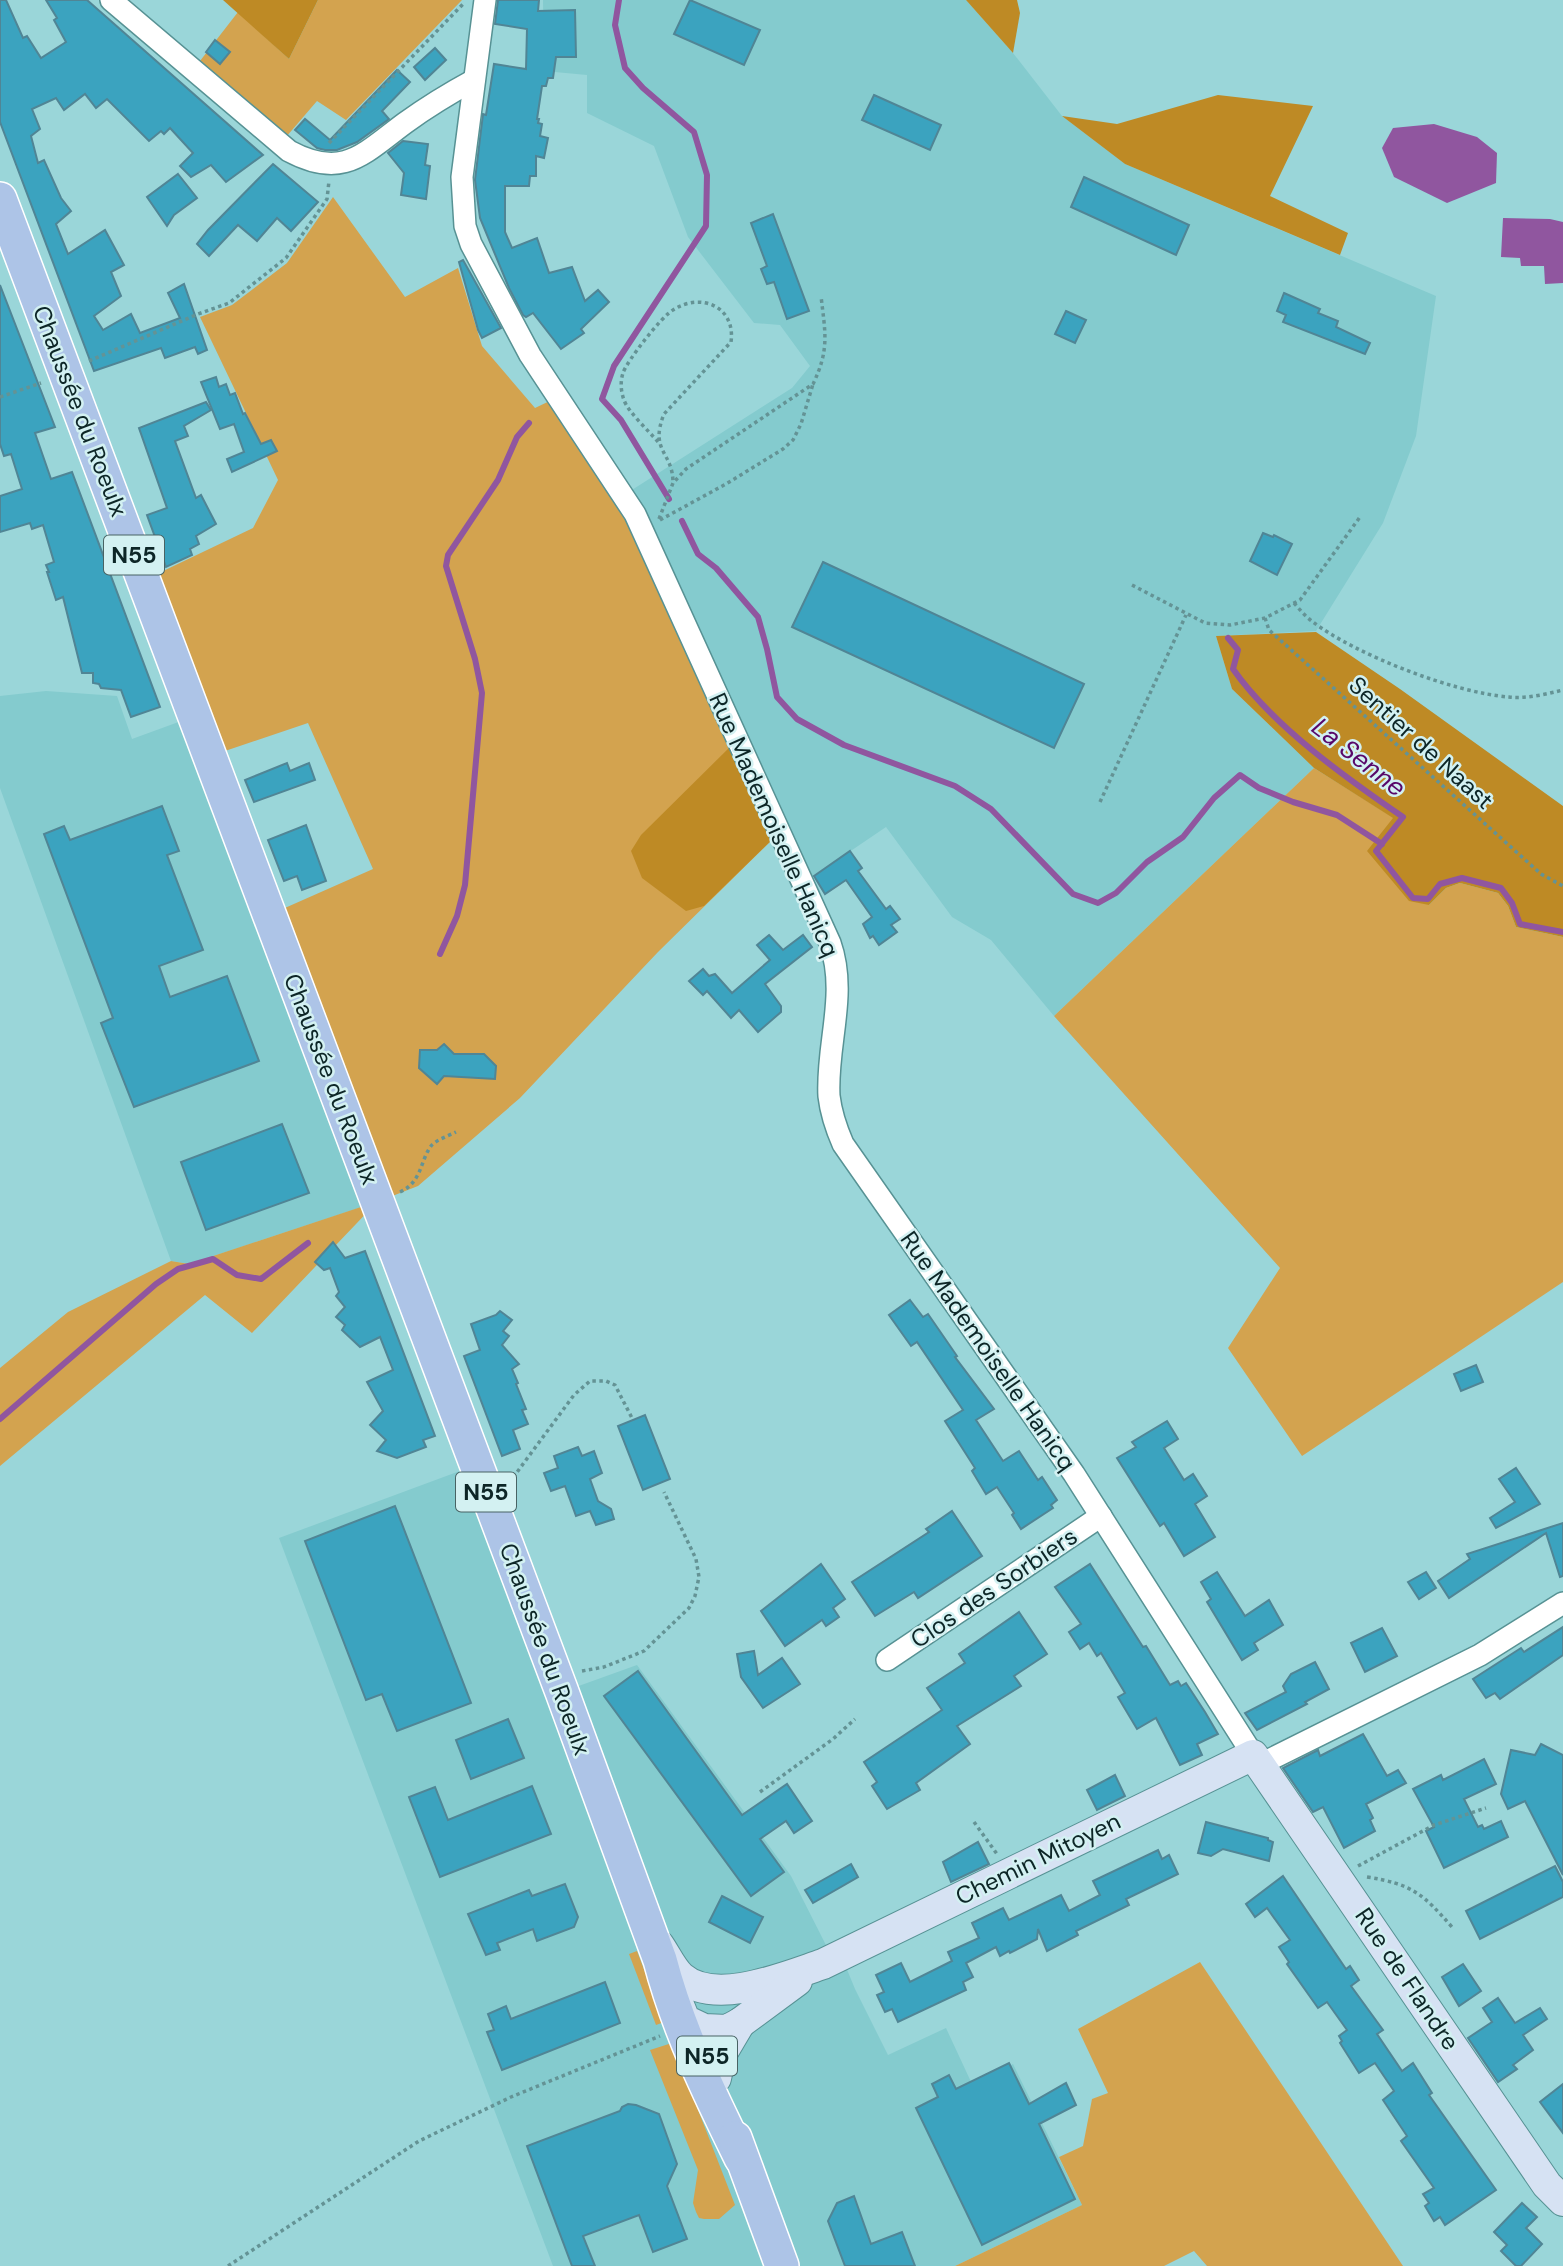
<svg xmlns="http://www.w3.org/2000/svg" width="1563" height="2266" font-family="'DM Sans',sans-serif">
<style>
.built{fill:#84cbce}
.green{fill:#d3a34f}
.forest{fill:#be8a25}
.water{fill:#90569f}
.lines{fill:none;stroke-linecap:round;stroke-linejoin:round}
.stream{stroke:#90569f;stroke-width:6}
.building{fill:#3ba3bf;stroke:#508595;stroke-width:2}
.street-casing{stroke:#579294;stroke-width:24}
.secondary-casing{stroke:#579294;stroke-width:32}
.primary-casing{stroke:#fff;stroke-width:36}
.path{stroke:#649395;stroke-width:3.5;stroke-dasharray:3.5 3.5;stroke-linecap:butt}
.street{stroke:#fff;stroke-width:21}
.secondary{stroke:#d6e2f3;stroke-width:30}
.primary{stroke:#adc4e7;stroke-width:33}
.labels{text-anchor:middle;stroke-width:5;stroke-linejoin:round;paint-order:stroke}
.shield{fill:#d3f1f2;stroke:#486364;stroke-width:2}
.shield-label{font-size:23px;font-weight:bold;fill:#0d2627}
.street-label{font-size:24px;fill:#0d2627;stroke:#d3f1f2}
.water-label{font-size:26px;font-style:italic;fill:#580769;stroke:#d3f1f2}
</style>
<rect width="100%" height="100%" fill="#9ad6d9"/>
<!-- built -->
<g class="built">
<path d="M543,0H966L1013,53L1062,116L1125,164L1436,296L1416,436L1383,523L1316,631L1216,636L1232,689L1314,768L1054,1016L991,940L952,917L886,827L802,884L624,495L792,388L810,366L780,325L754,323L688,237L654,146L587,113V75L544,71Z"/>
<path d="M46,691L117,696L132,739L195,716L377,1202L189,1264L171,1261L0,788V696Z"/>
<path d="M476,1465L562,1692L637,1665L791,1876L833,1959L841,1955L855,1989L888,2055L946,2028L972,2084L1013,2064L1082,2205L955,2266H553L279,1538Z"/>
</g>
<!-- green -->
<g class="green">
<path d="M318,0H462L346,120L317,101L280,144L193,70L238,12L289,59Z"/>
<path d="M333,197L405,297L458,268L482,346L535,408L558,397L624,495L779,833L658,952L520,1098L418,1186L377,1202L252,1333L205,1295L0,1466V1368L68,1312L171,1261L189,1264L376,1202L269,915L373,869L308,723L225,751L159,573L253,528L278,480L200,317L232,305L287,263Z"/>
<path d="M1314,768L1394,818L1429,905L1446,888L1460,883L1498,893L1508,906L1516,927L1563,937V1282L1302,1456L1228,1348L1280,1268L1054,1016Z"/>
<path d="M637,1951L664,2022L656,2025L629,1954Z"/>
<path d="M1200,1962L1403,2266H1207L1194,2251L1164,2266H955L1082,2205L1059,2157L1083,2146L1092,2099L1108,2093L1078,2029Z"/>
<path d="M672,2043L735,2205L719,2219H704L699,2218L696,2212L693,2203L698,2170L650,2050Z"/>
</g>
<!-- forest -->
<g class="forest">
<path d="M223,0H318L289,59Z"/>
<path d="M966,0H1017L1020,13L1013,53Z"/>
<path d="M1218,95L1313,106L1270,196L1348,233L1340,255L1125,164L1062,116L1117,124Z"/>
<path d="M1316,632L1400,689L1563,806V937L1516,927L1508,906L1498,893L1460,883L1446,888L1429,905L1409,901L1367,851L1393,818L1314,768L1232,689L1216,636Z"/>
<path d="M737,740L779,833L704,906L686,911L642,878L631,851L641,835Z"/>
</g>
<!-- water -->
<g class="water">
<path d="M1434,124L1477,137L1497,153L1496,183L1447,203L1394,177L1382,148L1393,128Z"/>
<path d="M1503,218L1550,219L1563,222V283L1545,284L1544,266H1521L1520,258L1501,257Z"/>
</g>
<g class="lines">
<!-- stream -->
<g class="stream">
<path d="M619,0L615,25L625,68L643,88L694,132L707,175L706,226L614,366L602,399L621,420L669,499"/>
<path d="M682,521L698,554L716,568L758,617L767,649L777,697L797,719L844,745L955,786L991,809L1073,894L1098,903L1116,893L1147,862L1183,837L1214,798L1240,775L1259,788L1293,802L1337,815L1382,844"/>
<path d="M1228,638L1238,650L1233,669C1273,726 1346,778 1403,817L1376,851L1413,898L1428,899L1440,884L1462,878L1501,888L1512,903L1520,924L1563,932"/>
<path d="M440,954L457,916L465,885L482,693L475,659L446,566L448,555L498,480L517,437L529,423"/>
<path d="M0,1419L156,1284L178,1269L213,1259L237,1275L261,1279L308,1243"/>
</g>
</g>
<!-- building -->
<g class="building">
<path d="M0,0H6L23,38L27,36L41,58L66,42L54,20L57,18L46,0H87L263,155L226,182L211,165L191,177L180,166L193,153L170,128L164,134L161,131L149,141L107,99L96,108L85,94L64,110L56,98L32,109L40,129L31,136L38,163L44,160L61,198L71,211L56,224L68,254L105,230L124,265L111,272L121,296L94,316L103,330L131,314L140,333L180,318L168,293L184,284L207,350L198,354L195,347L165,358L161,348L94,371L0,122Z"/>
<path d="M498,0H539L538,11L575,10L576,57H556L553,78H548L546,86H542L537,119H539L538,123L542,124L540,136L548,138L544,158L536,156V176H530L529,186H505V232L512,248L537,238L549,273L572,267L585,301L598,290L609,302L581,329L584,333L561,349L533,313L526,317L523,315L509,288L480,218L475,180L483,114L486,115L494,64L526,69L527,29L495,24Z"/>
<path d="M690,0L760,30L744,65L674,34Z"/>
<path d="M215,40L230,52L220,64L206,52Z"/>
<path d="M435,48L446,60L425,80L414,67Z"/>
<path d="M397,70L410,82L382,111L389,119L357,142L337,150H325L317,148L295,130L305,119L330,140Z"/>
<path d="M874,95L941,125L930,150L862,120Z"/>
<path d="M403,141L428,144L425,165L430,166L426,199L401,195L404,173L388,153Z"/>
<path d="M273,164L318,202L291,231L277,218L257,241L238,225L209,256L197,244L208,230Z"/>
<path d="M178,174L197,198L174,215L167,226L147,197Z"/>
<path d="M1084,177L1189,225L1176,255L1071,207Z"/>
<path d="M773,214L809,311L787,319L774,282L767,284L761,269L767,266L751,223Z"/>
<path d="M463,260L501,328L482,338L478,330L459,262Z"/>
<path d="M0,285L55,427L35,433L51,479L72,472L160,707L131,717L121,690L101,688L99,684L93,683V673H82L63,597L56,600L47,572H49L46,565L54,562L43,525L32,529L30,523L0,532V496L22,489L11,454L4,456L0,444Z"/>
<path d="M1284,293L1320,309L1318,313L1338,321L1336,327L1370,343L1365,354L1283,322L1286,315L1277,311Z"/>
<path d="M1066,311L1086,320L1075,343L1055,334Z"/>
<path d="M216,377L219,387L226,384L230,395L235,393L243,414L245,413L261,444L271,440L277,451L232,472L227,459L244,452L234,424L220,429L201,382Z"/>
<path d="M206,402L211,410L184,426L188,436L175,441L196,498L201,495L216,524L196,536L199,544L190,549L192,555L166,567L147,515L167,508L139,428Z"/>
<path d="M1263,533L1273,537L1274,535L1292,544L1277,575L1250,561Z"/>
<path d="M823,562L1084,684L1054,748L792,627Z"/>
<path d="M287,763L290,771L309,763L315,780L254,802L245,780Z"/>
<path d="M162,806L179,851L167,855L203,950L159,966L170,997L227,976L259,1061L134,1107L101,1023L113,1018L44,834L64,826L70,840Z"/>
<path d="M306,825L326,881L302,890L297,876L284,881L268,840Z"/>
<path d="M850,851L862,868L858,871L886,909L890,906L900,919L891,925L897,932L879,945L873,936L870,938L863,924L872,917L846,880L825,894L814,876Z"/>
<path d="M769,935L783,950L803,935L812,947L765,984L781,1006V1012L758,1032L739,1010L731,1018L707,991L703,995L689,981L703,969L709,976L715,974L732,993L770,960L757,945Z"/>
<path d="M444,1044L454,1054H484L496,1066L495,1079L444,1076L437,1084L419,1068L420,1050H437Z"/>
<path d="M282,1124L309,1193L206,1230L181,1162Z"/>
<path d="M333,1242L345,1258L365,1251L435,1436L423,1440L426,1447L397,1458L377,1451L386,1440L370,1425L383,1411L367,1382L393,1370L380,1337L360,1347L342,1330L345,1325L336,1317L345,1307L336,1296L339,1292L330,1268L324,1270L315,1262Z"/>
<path d="M910,1300L923,1317L928,1314L957,1356L955,1357L994,1409L976,1420L1003,1461L1019,1451L1038,1480L1042,1477L1057,1500L1051,1505L1053,1508L1021,1529L1012,1515L1014,1513L997,1487L986,1494L972,1471L975,1468L945,1421L963,1410L917,1342L911,1346L889,1315Z"/>
<path d="M500,1311L512,1320L503,1331L509,1336L502,1345L519,1364L512,1369L518,1383L516,1384L526,1409L522,1410L528,1424L513,1430L520,1449L502,1456L464,1356L480,1350L471,1324L496,1315Z"/>
<path d="M1476,1365L1483,1382L1461,1391L1454,1374Z"/>
<path d="M645,1415L670,1479L643,1490L618,1426Z"/>
<path d="M1167,1421L1178,1439L1164,1448L1184,1480L1193,1474L1207,1496L1195,1504L1215,1537L1184,1556L1164,1523L1160,1526L1117,1458L1136,1447L1132,1442Z"/>
<path d="M578,1447L582,1456L594,1451L602,1473L590,1479L598,1501L611,1509L614,1519L596,1525L590,1511L576,1516L565,1486L551,1491L544,1473L558,1468L554,1456Z"/>
<path d="M1516,1468L1540,1504L1496,1528L1490,1518L1515,1502L1499,1479Z"/>
<path d="M395,1506L471,1703L397,1731L382,1694L366,1700L305,1541Z"/>
<path d="M952,1511L982,1556L918,1598L914,1592L875,1616L852,1582L929,1532L926,1529Z"/>
<path d="M1563,1523V1576L1560,1577L1546,1533L1449,1598L1438,1581L1470,1559L1467,1554Z"/>
<path d="M821,1564L845,1599L833,1608L839,1617L826,1626L822,1620L785,1646L761,1611Z"/>
<path d="M1090,1564L1143,1647L1146,1646L1170,1685L1178,1681L1181,1686L1186,1683L1205,1712L1218,1734L1197,1744L1202,1755L1180,1765L1156,1718L1137,1729L1118,1697L1125,1693L1101,1653L1097,1656L1089,1643L1080,1649L1069,1632L1081,1624L1055,1587Z"/>
<path d="M1217,1572L1245,1616L1269,1600L1283,1625L1254,1643L1258,1650L1242,1660L1207,1602L1211,1599L1201,1582Z"/>
<path d="M1426,1572L1436,1588L1419,1599L1408,1582Z"/>
<path d="M1019,1612L1047,1654L1014,1676L1021,1686L957,1726L970,1744L916,1783L920,1790L887,1809L872,1786L877,1782L864,1762L942,1710L927,1688L965,1663L959,1654Z"/>
<path d="M1563,1627V1655L1500,1699L1495,1693L1486,1698L1473,1679L1521,1648L1524,1652Z"/>
<path d="M1382,1628L1397,1656L1365,1672L1351,1643Z"/>
<path d="M754,1651L758,1675L782,1658L800,1684L763,1708L741,1677L737,1654Z"/>
<path d="M1315,1662L1329,1689L1305,1702L1307,1704L1257,1730L1245,1713L1286,1692L1283,1686L1291,1674Z"/>
<path d="M638,1671L742,1815L787,1784L812,1821L794,1833L786,1821L760,1839L784,1872L751,1896L604,1696Z"/>
<path d="M508,1719L524,1758L471,1779L456,1740Z"/>
<path d="M1363,1734L1387,1776L1398,1770L1406,1783L1366,1804L1373,1818L1370,1820L1375,1831L1344,1848L1323,1807L1313,1812L1283,1768L1318,1750L1320,1756Z"/>
<path d="M1541,1744L1563,1755V1875L1525,1801L1508,1809L1501,1794L1511,1750L1535,1755Z"/>
<path d="M1484,1759L1496,1784L1464,1799L1478,1827L1482,1825L1484,1829L1501,1821L1508,1837L1444,1868L1426,1831L1434,1827L1413,1789L1441,1775L1443,1780Z"/>
<path d="M1115,1775L1125,1796L1097,1810L1087,1790Z"/>
<path d="M532,1786L551,1834L440,1877L409,1797L435,1787L448,1820Z"/>
<path d="M1206,1822L1268,1838V1840L1273,1842L1269,1861L1223,1849L1211,1856L1198,1853Z"/>
<path d="M978,1842L989,1864L951,1882L943,1862Z"/>
<path d="M1158,1850L1162,1859L1169,1855L1178,1874L1126,1899L1129,1905L1076,1931L1078,1935L1047,1951L1038,1929L1037,1939L1010,1953L1009,1951L1000,1956L996,1947L966,1963L973,1977L963,1982L966,1990L898,2022L892,2009L885,2012L877,1995L884,1992L876,1975L901,1963L910,1982L952,1961L948,1952L979,1938L972,1923L1003,1908L1009,1920L1061,1895L1069,1911L1100,1895L1093,1881Z"/>
<path d="M851,1864L858,1877L813,1903L805,1890Z"/>
<path d="M1555,1866L1563,1882V1897L1480,1939L1466,1911Z"/>
<path d="M1283,1876L1346,1969L1350,1966L1359,1980L1351,1986L1383,2030L1377,2034L1402,2071L1413,2063L1432,2093L1429,2095L1496,2190L1445,2225L1440,2217L1434,2221L1425,2206L1429,2203L1423,2194L1434,2188L1401,2141L1407,2136L1383,2100L1394,2091L1375,2063L1359,2073L1340,2043L1342,2041L1339,2036L1347,2030L1327,2002L1318,2008L1287,1964L1289,1962L1279,1947L1290,1940L1267,1908L1255,1917L1246,1904Z"/>
<path d="M565,1884L578,1917L574,1927L537,1941L533,1929L497,1943L500,1950L486,1955L468,1914L529,1890L532,1896Z"/>
<path d="M722,1896L763,1917L750,1943L709,1922Z"/>
<path d="M1463,1964L1481,1991L1459,2006L1442,1977Z"/>
<path d="M605,1982L620,2023L502,2070L487,2032L494,2030L488,2014L506,2006L511,2019Z"/>
<path d="M1498,1998L1515,2023L1540,2008L1547,2019L1523,2035L1533,2050L1513,2065L1517,2069L1498,2082L1468,2038L1492,2022L1483,2008Z"/>
<path d="M1009,2063L1029,2104L1066,2083L1076,2105L1039,2124L1075,2199L982,2245L916,2108L938,2097L932,2084L949,2075L956,2089Z"/>
<path d="M1563,2084V2133L1540,2102Z"/>
<path d="M628,2104L636,2105L659,2114L677,2164L667,2186L687,2239L653,2252L639,2215L583,2236L595,2266H572L527,2146L620,2111L622,2107Z"/>
<path d="M854,2196L871,2244L902,2232L915,2266H845L828,2221L837,2203Z"/>
<path d="M1522,2203L1537,2217L1526,2228L1542,2244L1521,2266H1516L1501,2251L1507,2245L1494,2232Z"/>
</g>
<g class="lines">
<!-- street casing -->
<g class="street-casing">
<g id="street">
<path d="M111,0L289,151C343,180 363,154 405,123C427,107 450,93 474,80"/>
<path d="M485,0L462,177L465,226L471,244L530,355L635,514L830,943C848,994 826,1045 829,1096C831,1113 836,1128 843,1144L1074,1474L1253,1755"/>
<path d="M887,1660L1101,1516"/>
<path d="M1259,1765L1480,1655L1563,1603"/>
</g>
</g>
<!-- secondary casing -->
<g class="secondary-casing">
<g id="secondary">
<path d="M659,1945C666,1955 672,1969 681,1977C715,2007 787,1976 823,1964L1253,1755L1547,2185L1563,2201"/>
<path d="M676,1998L685,2020L704,2029L727,2030L740,2023L797,1981"/>
<path d="M716,2078L721,2055L740,2023"/>
</g>
</g>
<!-- primary casing -->
<g class="primary-casing">
<g id="primary">
<path d="M0,199L562,1692L660,1960C678,2029 709,2093 741,2158"/>
<path d="M735,2138L782,2266"/>
</g>
</g>
<!-- path -->
<g class="path">
<path d="M329,143L464,3"/>
<path d="M89,361L198,314L229,303L286,258L327,199L329,181"/>
<path d="M0,397L41,383"/>
<path d="M658,442C649,431 628,412 624,400C621,392 620,382 623,373C627,361 661,317 673,310C700,292 736,306 731,342L664,414C649,452 673,451 673,483"/>
<path d="M659,519L673,483L686,469L813,384C830,349 825,332 821,296"/>
<path d="M660,520L726,484L783,449L793,440L801,424L813,384"/>
<path d="M1132,585L1205,623L1230,625L1265,618L1300,600L1360,517"/>
<path d="M1294,603C1300,610 1306,617 1313,622C1356,655 1455,693 1509,697C1527,699 1546,694 1563,690"/>
<path d="M1265,618L1269,630L1541,874L1563,886"/>
<path d="M1100,802L1186,615"/>
<path d="M400,1192C422,1182 420,1161 431,1146C436,1140 448,1136 456,1132"/>
<path d="M509,1483L574,1395L590,1381H606L615,1385L633,1420"/>
<path d="M582,1671L604,1667L644,1651L689,1608L695,1596L699,1577L696,1559L664,1492"/>
<path d="M760,1792L833,1739L855,1719"/>
<path d="M974,1822L997,1854"/>
<path d="M1358,1866L1434,1825L1486,1808"/>
<path d="M1367,1877C1412,1884 1423,1894 1452,1927"/>
<path d="M228,2266L419,2141L511,2097L660,2036"/>
</g>
<!-- street -->
<use href="#street" class="street"/>
<!-- secondary -->
<use href="#secondary" class="secondary"/>
<!-- primary -->
<use href="#primary" class="primary"/>
</g>
<g class="labels">
<!-- shield labels -->
<g class="shield">
<rect x="104" y="535.5" width="60" height="39" rx="5"/>
<rect x="456" y="1472.5" width="60" height="39" rx="5"/>
<rect x="677" y="2036.5" width="60" height="39" rx="5"/>
</g>
<g class="shield-label">
<text x="134" y="563">N55</text>
<text x="486" y="1500">N55</text>
<text x="707" y="2064">N55</text>
</g>
<!-- street labels -->
<g class="street-label">
<text transform="translate(80 411) rotate(69)" y="8">Chaussée du Roeulx</text>
<text transform="translate(1421 743) rotate(42)" y="8">Sentier de Naast</text>
<text transform="translate(774 825) rotate(66)" y="8">Rue Mademoiselle Hanicq</text>
<text transform="translate(331 1079) rotate(69)" y="8">Chaussée du Roeulx</text>
<text transform="translate(988 1351) rotate(55)" y="8">Rue Mademoiselle Hanicq</text>
<text transform="translate(994 1588) rotate(-34)" y="8">Clos des Sorbiers</text>
<text transform="translate(545 1649) rotate(70)" y="8">Chaussée du Roeulx</text>
<text transform="translate(1038 1859) rotate(-26)" y="8">Chemin Mitoyen</text>
<text transform="translate(1407 1979) rotate(56)" y="8">Rue de Flandre</text>
</g>
<!-- water labels -->
<g class="water-label">
<text transform="translate(1359 757) rotate(38)" y="9">La Senne</text>
</g>
</g>
</svg>
